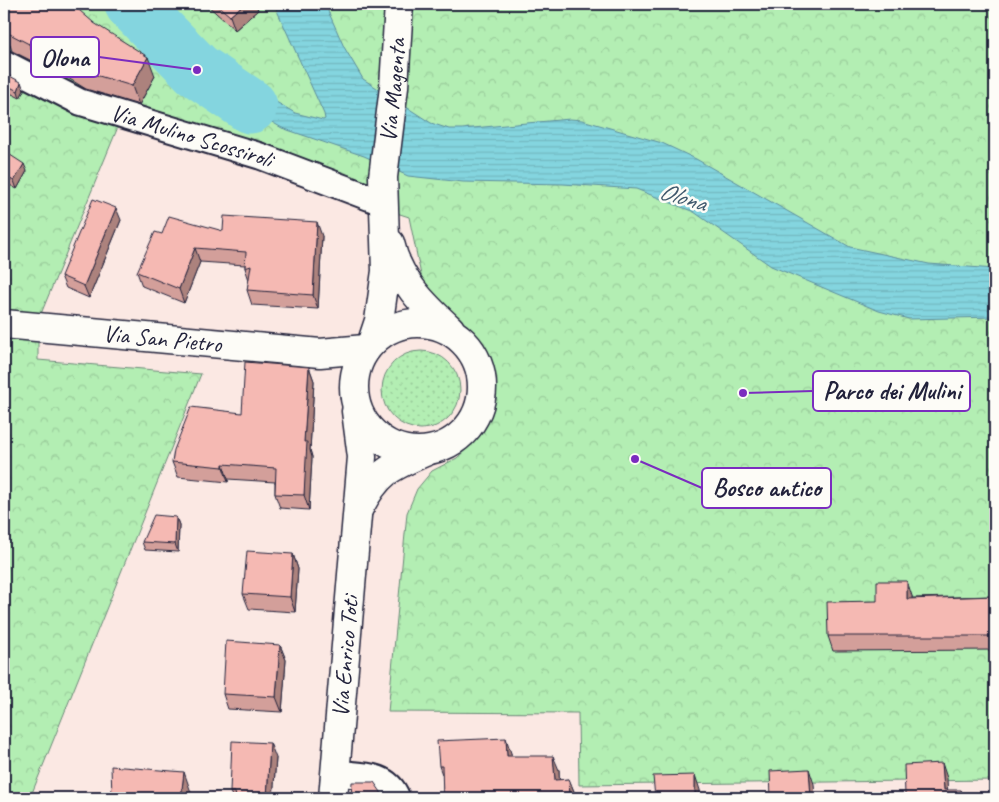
<svg xmlns="http://www.w3.org/2000/svg" width="999" height="802" font-family="Caveat,sans-serif">
<style>
.grass{fill:url(#grass-dots);stroke:#6a8877}
.forest{fill:url(#forest-crowns);stroke:#6a8877}
.water{fill:url(#water-rules);stroke:#5d8d9d}
.lines{fill:none;stroke-linecap:round;stroke-linejoin:round}
.river{stroke:#84d5df;stroke-width:55}
.minor-casing{stroke:#22223b;stroke-width:29}
.tertiary-casing{stroke:#22223b;stroke-width:31}
.minor{stroke:#fdfcf7;stroke-width:25}
.tertiary{stroke:#fdfcf7;stroke-width:28}
.wall{fill:#d39f9a;stroke:#22223b}
.shaded-wall{fill:#ac827d;stroke:#22223b}
.building{fill:#f5b9b3;stroke:#22223b}
.labels{text-anchor:middle;stroke-width:5;stroke-linejoin:round;paint-order:stroke}
.street-label{font-size:24px;fill:#22223b;stroke:#fdfcf7}
.water-label{font-size:25px;font-style:italic;fill:#3f586c;stroke:#fdfcf7}
.leader{fill:none;stroke:#7b2cbf;stroke-width:2}
.callout-dot{fill:#7b2cbf;stroke:#fdfcf7;stroke-width:2}
.callout{fill:#fdfcf7;stroke:#7b2cbf;stroke-width:2}
.callout-label{font-size:25px;text-anchor:middle;font-weight:bold;fill:#22223b}
</style>
<defs>
<pattern id="grass-dots" width="8" height="8" patternUnits="userSpaceOnUse" patternTransform="scale(1.25)"><rect width="8" height="8" fill="#b3eeb3"/><path d="M2 2h.1M6 6h.1" fill="none" stroke="#9acc9b" stroke-width="1.8" stroke-linecap="round"/></pattern>
<pattern id="forest-crowns" width="20" height="18" patternUnits="userSpaceOnUse" patternTransform="scale(1.25)"><rect width="20" height="18" fill="#b3eeb3"/><path d="M2 6a3 3 0 1 1 6 0M12 15a3 3 0 1 1 6 0" fill="none" stroke="#9acc9b"/></pattern>
<pattern id="water-rules" width="6" height="5" patternUnits="userSpaceOnUse" patternTransform="scale(1.25)"><rect width="6" height="5" fill="#84d5df"/><path d="M0 2.5h6" fill="none" stroke="#72b7c0"/></pattern>
</defs>
<rect width="100%" height="100%" fill="#fbe8e3"/>
<filter id="ink" filterUnits="userSpaceOnUse"><feTurbulence type="fractalNoise" baseFrequency=".02" numOctaves="2"/><feDisplacementMap in="SourceGraphic" scale="10" xChannelSelector="R" yChannelSelector="G"/><feConvolveMatrix kernelMatrix="1 2 1 2 8 2 1 2 1" color-interpolation-filters="sRGB"/></filter>
<g filter="url(#ink)">
<!-- grass -->
<circle class="grass" cx="421" cy="390" r="39"/>
<!-- forest -->
<path class="forest" d="M4,4H995V780L579,785L578,713L388,712L407,513L417,489L432,471L457,458L479,437L491,409L492,378L483,349L422,280L409,217L120,122L38,321V360L201,374L30,798H4Z"/>
<!-- water -->
<path class="water" d="M132,4H159L218,68L295,113L323,120L325,119L324,114L274,4H325L344,47L363,79L431,123L449,129H462L570,119L582,120L662,143L696,159L850,247L929,264L995,269V317L909,319L879,311L771,266L694,212L636,189L563,184L463,182L408,176L364,156L282,128L210,86Z"/>
<g class="lines">
<!-- river -->
<path class="river" d="M132,4L197,70L250,106"/>
<!-- minor casing -->
<g class="minor-casing">
<g id="minor">
<path id="s1" d="M4,63L80,102L260,156L384,203"/>
<path d="M335,773C359,776 387,772 397,798"/>
</g>
</g>
<!-- tertiary casing -->
<g class="tertiary-casing">
<g id="tertiary">
<path d="M390,243C398,280 424,305 450,329"/>
<circle cx="418" cy="387" r="64"/>
<path id="s2" d="M4,324L320,353L365,349"/>
<path id="s3" d="M372,342L379,321L386,271L383,177L394,87L399,4"/>
<path d="M359,508C378,472 390,467 427,451"/>
<path id="s4" d="M333,798L362,457L356,411"/>
</g>
</g>
<!-- minor -->
<use href="#minor" class="minor"/>
<!-- tertiary -->
<use href="#tertiary" class="tertiary"/>
</g>
<!-- wall -->
<g class="wall">
<path d="M4,4L155,76L139,105L86,89L37,59L36,63L12,51L9,42L4,39Z"/>
<path d="M206,4H256L258,10L235,30Z"/>
<path d="M4,73L24,90L20,98L4,90Z"/>
<path d="M4,151L27,171L17,189L4,182Z"/>
<path d="M121,220L89,298L66,288L61,276Z"/>
<path d="M223,231L322,236L318,309L252,305L247,290L249,280L245,268V265L200,262L184,303L142,286L137,272Z"/>
<path d="M309,367L314,381L310,450L312,457L309,510L280,508L275,494V482L228,479V482L178,477L172,462Z"/>
<path d="M176,517L179,525L178,552L145,550L142,542Z"/>
<path d="M293,554L298,569L295,612L249,609L243,594Z"/>
<path d="M912,596V598L995,596V650L833,651L828,636L877,601Z"/>
<path d="M280,645L286,660L282,712L228,709L223,694Z"/>
<path d="M511,753V756L559,770V780L569,779L575,794V798H592H443V777L439,766Z"/>
<path d="M276,758L273,798H233L230,792Z"/>
</g>
<!-- shaded-wall -->
<g class="shaded-wall">
<path d="M244,4H256L258,10L235,30L230,16Z"/>
<path d="M31,41L37,59L36,63L29,44Z"/>
<path d="M148,57L155,76L139,105L132,86Z"/>
<path d="M21,82L24,90L20,98L18,91Z"/>
<path d="M24,164L27,171L17,189L14,181Z"/>
<path d="M116,208L121,220L89,298L84,286Z"/>
<path d="M317,222L322,236L318,309L313,295Z"/>
<path d="M195,248L200,262L184,303L179,289Z"/>
<path d="M309,367L314,381L310,450L312,457L309,510L304,495V442Z"/>
<path d="M223,464L228,479V482L223,467Z"/>
<path d="M176,517L179,525L178,552L175,544Z"/>
<path d="M293,554L298,569L295,612L290,597Z"/>
<path d="M907,581L912,596V613L907,599Z"/>
<path d="M280,645L286,660L282,712L276,697Z"/>
<path d="M506,738L511,753L512,771L507,756Z"/>
<path d="M270,743L276,758L273,798H267Z"/>
<path d="M553,756L559,770L560,795L555,780Z"/>
<path d="M942,763L947,778L948,798L944,790Z"/>
<path d="M809,769L814,784L815,798H811Z"/>
<path d="M184,772L193,798H181Z"/>
<path d="M695,775L700,790V798H695Z"/>
<path d="M569,779L575,794V798H570Z"/>
<path d="M961,790L964,798H962Z"/>
</g>
<!-- building -->
<g class="building">
<path d="M4,4H72L94,23L148,57L132,86L79,70L31,41L29,44L6,32L8,27L4,24Z"/>
<path d="M216,4H244L230,16Z"/>
<path d="M4,73L21,82L18,91L4,84Z"/>
<path d="M4,151L24,164L14,181L4,176Z"/>
<path d="M93,199L116,208L84,286L61,276Z"/>
<path d="M169,216L223,231L224,216L317,222L313,295L247,290L251,266L245,268L246,252L195,248L179,289L137,272L155,232L162,234Z"/>
<path d="M245,362L309,367L304,442H307L304,495L275,494L276,468L223,464V467L172,462L174,450L191,407L242,413Z"/>
<path d="M154,515L176,517L175,544L142,542Z"/>
<path d="M247,551L293,554L290,597L243,594Z"/>
<path d="M877,581H907V599L995,596V636H828L827,602L877,601Z"/>
<path d="M226,641L280,645L276,697L223,694Z"/>
<path d="M506,738L507,756H553L555,780L569,779L570,798H443L442,766H439L437,741Z"/>
<path d="M232,741L270,743L267,798H236L235,792H230Z"/>
<path d="M942,763L944,790H961L962,798H828L905,795L904,765Z"/>
<path d="M111,766L184,772L181,798H112Z"/>
<path d="M809,769L811,798H771L770,771Z"/>
<path d="M695,775V798H623H655L653,776Z"/>
<path d="M352,782H374L381,792L382,798H351Z"/>
<path d="M592,796V798H570Z"/>
</g>
</g>
<g class="labels">
<!-- street labels -->
<g class="street-label">
<text dy="8" stroke="none"><textPath href="#s3" startOffset="254">Via Magenta</textPath></text>
<text dy="8" stroke="none"><textPath href="#s1" startOffset="202">Via Mulino Scossiroli</textPath></text>
<text dy="8" stroke="none"><textPath href="#s2" startOffset="159">Via San Pietro</textPath></text>
<text dy="8" stroke="none"><textPath href="#s4" startOffset="142">Via Enrico Toti</textPath></text>
</g>
<!-- water labels -->
<g class="water-label">
<text transform="translate(683 196) rotate(17)" y="9">Olona</text>
</g>
</g>
<!-- callouts -->
<path class="leader" d="M197 70L99 57M743 393L813 391M635 459L702 488"/>
<g class="callout-dot">
<circle cx="197" cy="70" r="5"/>
<circle cx="743" cy="393" r="5"/>
<circle cx="635" cy="459" r="5"/>
</g>
<g class="callout">
<rect x="31" y="37" width="68" height="40" rx="5"/>
<rect x="813" y="371" width="157" height="40" rx="5"/>
<rect x="702" y="468" width="129" height="40" rx="5"/>
</g>
<g class="callout-label">
<text x="65" y="66">Olona</text>
<text x="892" y="399">Parco dei Mulini</text>
<text x="767" y="496">Bosco antico</text>
</g>
<!-- margin -->
<rect width="999" height="802" fill="none" stroke="#fdfcf7" stroke-width="20"/>
<rect x="10" y="10" width="979" height="782" fill="none" stroke="#22223b" stroke-width="2" filter="url(#ink)"/>
</svg>
